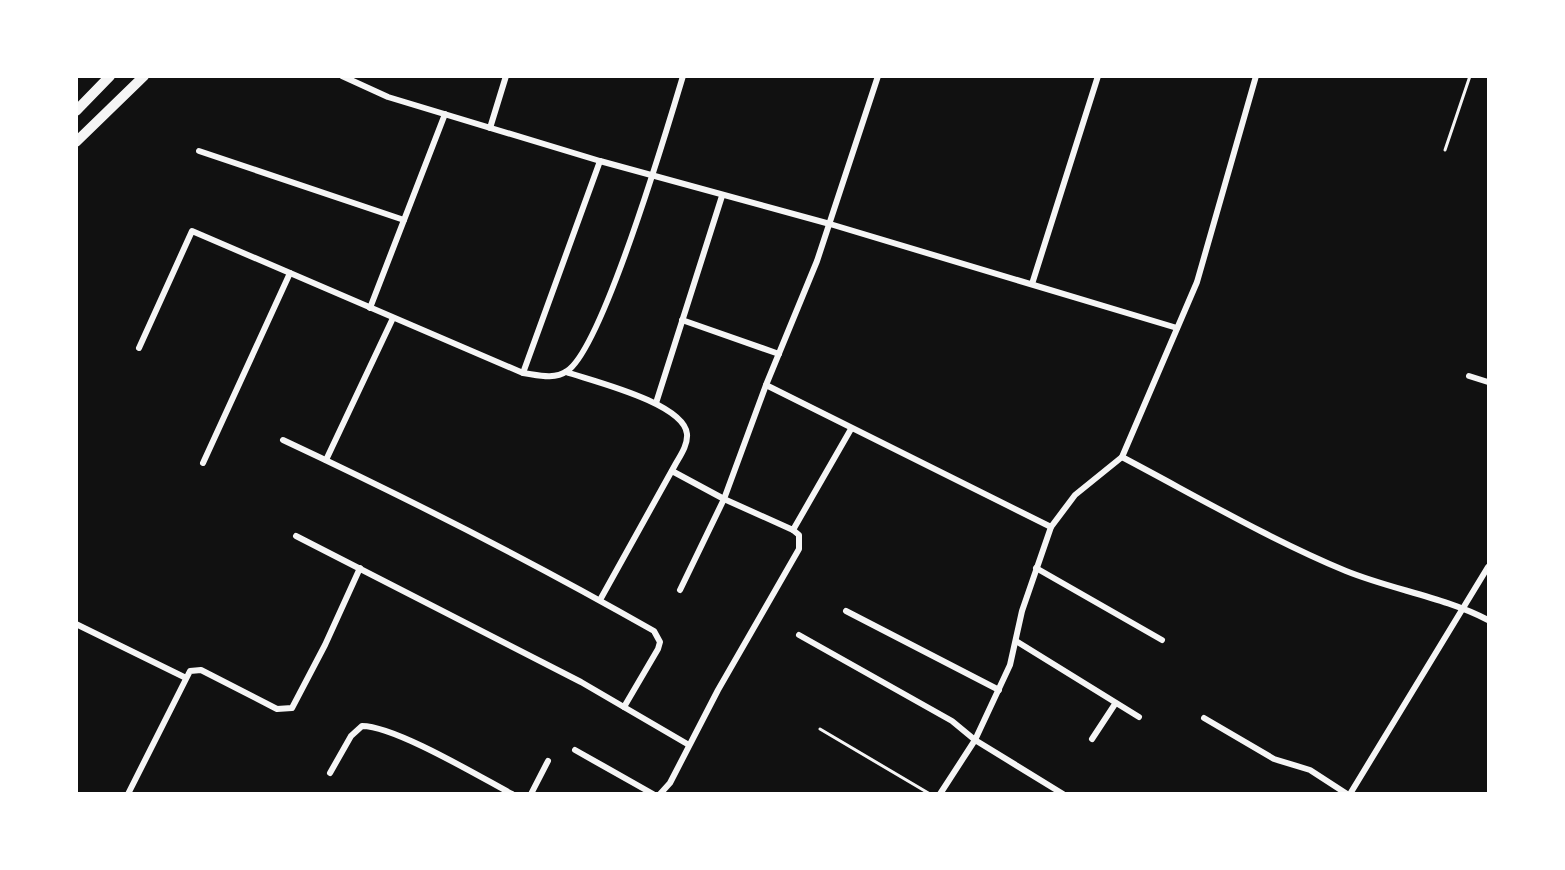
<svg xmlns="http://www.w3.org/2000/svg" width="1565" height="870" font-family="'Archivo Narrow',sans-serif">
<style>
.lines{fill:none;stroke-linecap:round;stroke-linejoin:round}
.service{stroke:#f5f5f5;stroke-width:3}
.minor{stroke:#f5f5f5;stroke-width:6}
.trunk{stroke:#f5f5f5;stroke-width:10}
</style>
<rect width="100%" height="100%" fill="#111"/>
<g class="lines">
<!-- service -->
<g class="service">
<path d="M1445,150L1470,76"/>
<path d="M820,729L930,794"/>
</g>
<!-- minor -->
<g class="minor">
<path d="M342,76L388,97L600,161L830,224L1177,328"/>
<path d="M878,76L817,261L766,385L1051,527"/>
<path d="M490,128L506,76"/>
<path d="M199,151L404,220"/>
<path d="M1032,284L1098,76"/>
<path d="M370,308L445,114"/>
<path d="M682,320L779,354"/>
<path d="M139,348L192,231L523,373C538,375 554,380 567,371C602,349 668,126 683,76"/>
<path d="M566,372C592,381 684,403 687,434C688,445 680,456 675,465L600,600"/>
<path d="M523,373L600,161"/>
<path d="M1469,376L1488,382"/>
<path d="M656,403L722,196"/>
<path d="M283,440C409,499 533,562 654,631L660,642L658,649L624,707"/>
<path d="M1122,457C1196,496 1269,539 1346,571C1393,590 1444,597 1488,620"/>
<path d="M326,460L393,318"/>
<path d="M203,463L290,273"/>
<path d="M672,471L724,499L793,530L851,429"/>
<path d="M296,536L581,682L689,745"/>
<path d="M1036,568L1162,640"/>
<path d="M680,590L724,499L766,385"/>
<path d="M846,611L999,690"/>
<path d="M76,624L184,677"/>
<path d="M799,635L952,721L975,740L1063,794"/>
<path d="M1016,641L1139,717"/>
<path d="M1204,718L1274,759L1310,770L1347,794"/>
<path d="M1092,739L1115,704"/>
<path d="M575,750L653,794"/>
<path d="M330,773L351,736L362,726C395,726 480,777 512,794"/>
<path d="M128,794L190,671L201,670L277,709L292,708L325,645L360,568"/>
<path d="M531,794L548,761"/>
<path d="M660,794L670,783L718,690L799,549V535L793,530"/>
<path d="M940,794L975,740L1010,665L1022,611L1051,527L1075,495L1122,457L1197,282L1256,76"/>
<path d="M1350,794L1488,567"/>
</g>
<!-- trunk -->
<g class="trunk">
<path d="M76,111L110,76"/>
<path d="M76,142L144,76"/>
</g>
</g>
<!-- border -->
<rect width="1565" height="870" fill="none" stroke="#ffffff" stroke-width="156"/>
</svg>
